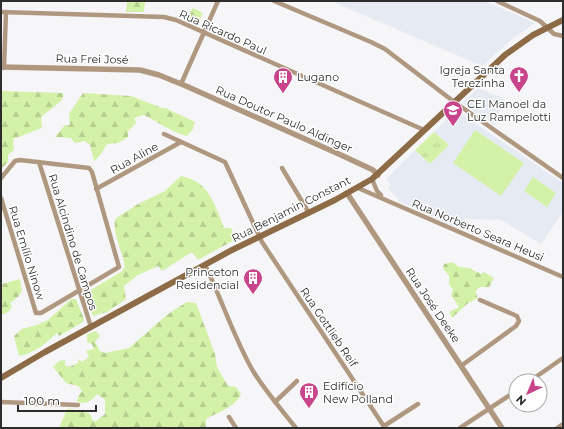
<svg xmlns="http://www.w3.org/2000/svg" width="564" height="429" font-family="Montserrat,sans-serif">
<style>
.built{fill:#e6ebf3}
.grass{fill:url(#grass-tufts)}
.forest{fill:url(#forest-firs)}
.garden{fill:#d4f1a8}
.lines{fill:none;stroke-linecap:round;stroke-linejoin:round}
.minor{stroke:#b09880;stroke-width:4.5}
.tertiary{stroke:#b09880;stroke-width:5.5}
.secondary{stroke:#8d6b46;stroke-width:6}
.labels{text-anchor:middle;stroke-width:3;stroke-linejoin:round;paint-order:stroke}
.street-label{font-size:11px;fill:#2d2d2e;stroke:#fff}
.poi-label{font-size:11px;fill:#2d2d2e;stroke:#fff;text-anchor:start}
</style>
<defs>
<pattern id="grass-tufts" width="24" height="20" patternUnits="userSpaceOnUse"><rect width="24" height="20" fill="#d4f1a8"/><path d="M3 7l-1-3M5 7V3M7 7l1-3M15 17l-1-3M17 17v-4M19 17l1-3" fill="none" stroke="#b6cf91"/></pattern>
<pattern id="forest-firs" width="22" height="20" patternUnits="userSpaceOnUse"><rect width="22" height="20" fill="#d4f1a8"/><path d="M5 1l3.5 6h-7zM16 11l3.5 6h-7z" fill="#b6cf91"/></pattern>
</defs>
<rect width="100%" height="100%" fill="#f6f6f8"/>
<!-- built -->
<g class="built">
<path d="M331,1H485L535,23L511,40L482,66Z"/>
<path d="M478,88L505,99L494,125L462,103Z"/>
<path d="M456,110L563,183V212L541,244L501,220L464,219L455,227L400,202L388,188L391,184L386,179L415,150L430,164L449,145L434,132Z"/>
</g>
<!-- grass -->
<path class="grass" d="M434,132L449,145L430,164L415,150Z"/>
<!-- forest -->
<g class="forest">
<path d="M127,1H145L144,12H126Z"/>
<path d="M193,8L203,13L198,23L186,18Z"/>
<path d="M1,91L63,93V98C57,106 49,110 41,117L42,128L13,139L14,150L8,155V162L1,169Z"/>
<path d="M83,93L131,96L162,108H165L195,122L193,129L187,136C171,132 159,122 144,115L134,118L136,123L128,131V137L118,143L107,144C103,150 100,157 94,161L90,145L85,141L75,143L71,138L55,137L65,125H70L69,114Z"/>
<path d="M181,176C209,181 215,205 224,228H231L236,239L198,260L192,252L162,271L158,266L138,275L124,286L126,299L107,312L93,316L84,294L121,272L125,267C122,250 113,235 115,219L138,204L165,191Z"/>
<path d="M452,262L459,267L469,268L481,274L484,272L494,278L489,287H480C475,290 475,293 478,298L468,303L452,318L449,312L459,307L451,295L453,289C447,284 450,283 449,276L443,268L444,264Z"/>
<path d="M20,279L22,291L18,297L10,303L12,307L8,312L1,315V281L2,284Z"/>
<path d="M71,299H76L84,319L83,322L59,336L57,333C46,343 35,353 19,356L14,336L22,329L37,325L48,320Z"/>
<path d="M187,302L196,303L215,354L217,367L228,386L236,387L241,394C235,407 219,412 206,419V428H59L67,409L79,410L90,414L93,421H96L105,414V400L97,394C91,401 87,405 77,402L78,397L82,391L78,386L66,383L53,367L59,361L65,360V365L69,367L78,363L79,359L82,362L89,357L86,351L94,349L92,344L87,342V334L96,331L100,336L95,342L100,351L105,353L129,348L168,314Z"/>
</g>
<!-- garden -->
<g class="garden">
<path d="M475,130L524,163L501,196L453,163Z"/>
<path d="M533,177L556,193L547,207L524,191Z"/>
</g>
<g class="lines">
<!-- minor -->
<g class="minor">
<path d="M274,1L371,42L385,49L453,101L563,178"/>
<path d="M497,1L540,21L554,34L563,36"/>
<path d="M1,12L164,17L176,20L424,130"/>
<path d="M4,68L6,12"/>
<path d="M181,84L218,1"/>
<path d="M164,134L225,162L262,242L385,428"/>
<path d="M39,162L91,327"/>
<path d="M282,168L309,213"/>
<path d="M1,178L15,161L20,160L89,168L92,172L119,267L41,313H36L1,198"/>
<path d="M372,179L377,191L381,195"/>
<path d="M358,188L563,277"/>
<path d="M96,189L181,142"/>
<path d="M205,265C222,300 234,338 253,371C266,392 281,409 296,428"/>
<path d="M461,366L516,326L519,321L517,316L480,300"/>
<path d="M530,381L563,358"/>
<path d="M1,402L78,405"/>
<path d="M275,402L297,381"/>
<path d="M229,417L236,428"/>
<path d="M384,426L418,404"/>
<path d="M460,428L516,391"/>
<path d="M557,428L563,424"/>
</g>
<!-- tertiary -->
<g class="tertiary">
<path d="M1,67L140,70L159,75L186,86L341,155L373,170L378,175"/>
<path d="M347,193L502,428"/>
</g>
<!-- secondary -->
<path class="secondary" d="M1,378L45,352L232,250L335,200L372,179L505,55L533,35L563,20"/>
</g>
<!-- icons -->
<defs>
<g id="church-pin" transform="scale(1)"><path d="M0 17L-7.5 6A9.5 9.5 0 1 1 7.5 6Z" fill="#c8458b" stroke="#fff"/><path d="M-1.2-6h2.4v3.5h3.3v2.4h-3.3V6h-2.4V-.1h-3.3v-2.4h3.3Z" fill="#fff"/></g>
<g id="building-pin" transform="scale(1)"><path d="M0 17L-7.5 6A9.5 9.5 0 1 1 7.5 6Z" fill="#c8458b" stroke="#fff"/><path d="M-4-6H4V6H1V3H-1V6H-4ZM-2.5-4.3h1.7v1.8h-1.7ZM.8-4.3h1.7v1.8H.8ZM-2.5-1h1.7V.8h-1.7ZM.8-1h1.7V.8H.8Z" fill="#fff"/></g>
<g id="school-pin" transform="scale(1)"><path d="M0 17L-7.5 6A9.5 9.5 0 1 1 7.5 6Z" fill="#c8458b" stroke="#fff"/><path d="M0-5L7-2L0 1L-7-2ZM-4 1L0 2.5L4 1V4Q0 6-4 4Z" fill="#fff"/></g>
</defs>
<g fill-rule="evenodd">
<use href="#church-pin" x="519" y="76"/>
<use href="#building-pin" x="283" y="77"/>
<use href="#school-pin" x="453" y="110"/>
<use href="#building-pin" x="253" y="278"/>
<use href="#building-pin" x="309" y="392"/>
</g>
<g class="labels">
<!-- street labels -->
<g class="street-label">
<text transform="translate(223 32) rotate(24)" y="4">Rua Ricardo Paul</text>
<text transform="translate(92 59) rotate(1)" y="4">Rua Frei José</text>
<text transform="translate(284 119) rotate(24)" y="4">Rua Doutor Paulo Aldinger</text>
<text transform="translate(134 158) rotate(-29)" y="4">Rua Aline</text>
<text transform="translate(291 209) rotate(-27)" y="4">Rua Benjamin Constant</text>
<text transform="translate(478 230) rotate(23)" y="4">Rua Norberto Seara Heusi</text>
<text transform="translate(73 242) rotate(73)" y="4">Rua Alcindino de Campos</text>
<text transform="translate(27 253) rotate(73)" y="4">Rua Emílio Ninow</text>
<text transform="translate(433 305) rotate(56)" y="4">Rua José Deeke</text>
<text transform="translate(329 327) rotate(56)" y="4">Rua Gottlieb Reif</text>
</g>
<!-- poi labels -->
<g class="poi-label">
<text x="505" y="74" text-anchor="end">Igreja Santa<tspan x="505" dy="13">Terezinha</tspan></text>
<text x="297" y="81">Lugano</text>
<text x="467" y="108">CEI Manoel da<tspan x="467" dy="13">Luz Rampelotti</tspan></text>
<text x="239" y="276" text-anchor="end">Princeton<tspan x="239" dy="13">Residencial</tspan></text>
<text x="323" y="390">Edifício<tspan x="323" dy="13">New Polland</tspan></text>
</g>
</g>
<!-- border -->
<rect width="564" height="429" fill="none" stroke="#2d2d2e" stroke-width="4"/>
<!-- north arrow -->
<g transform="translate(528 393) rotate(224)"><circle r="19" fill="#ffffff" stroke="#ababab"/>
<path d="M0-3L7 15L0 10L-7 15Z" fill="#c8458b"/>
<text y="-6" font-size="11" font-weight="bold" text-anchor="middle" fill="#2d2d2e">N</text>
</g>
<!-- scale -->
<path d="M18 405v6h78v-6" fill="none" stroke="#2d2d2e" stroke-width="2"/>
<text x="24" y="405" font-size="12" fill="#2d2d2e" stroke="#ffffff" stroke-width="3" paint-order="stroke">100 m</text>
</svg>
